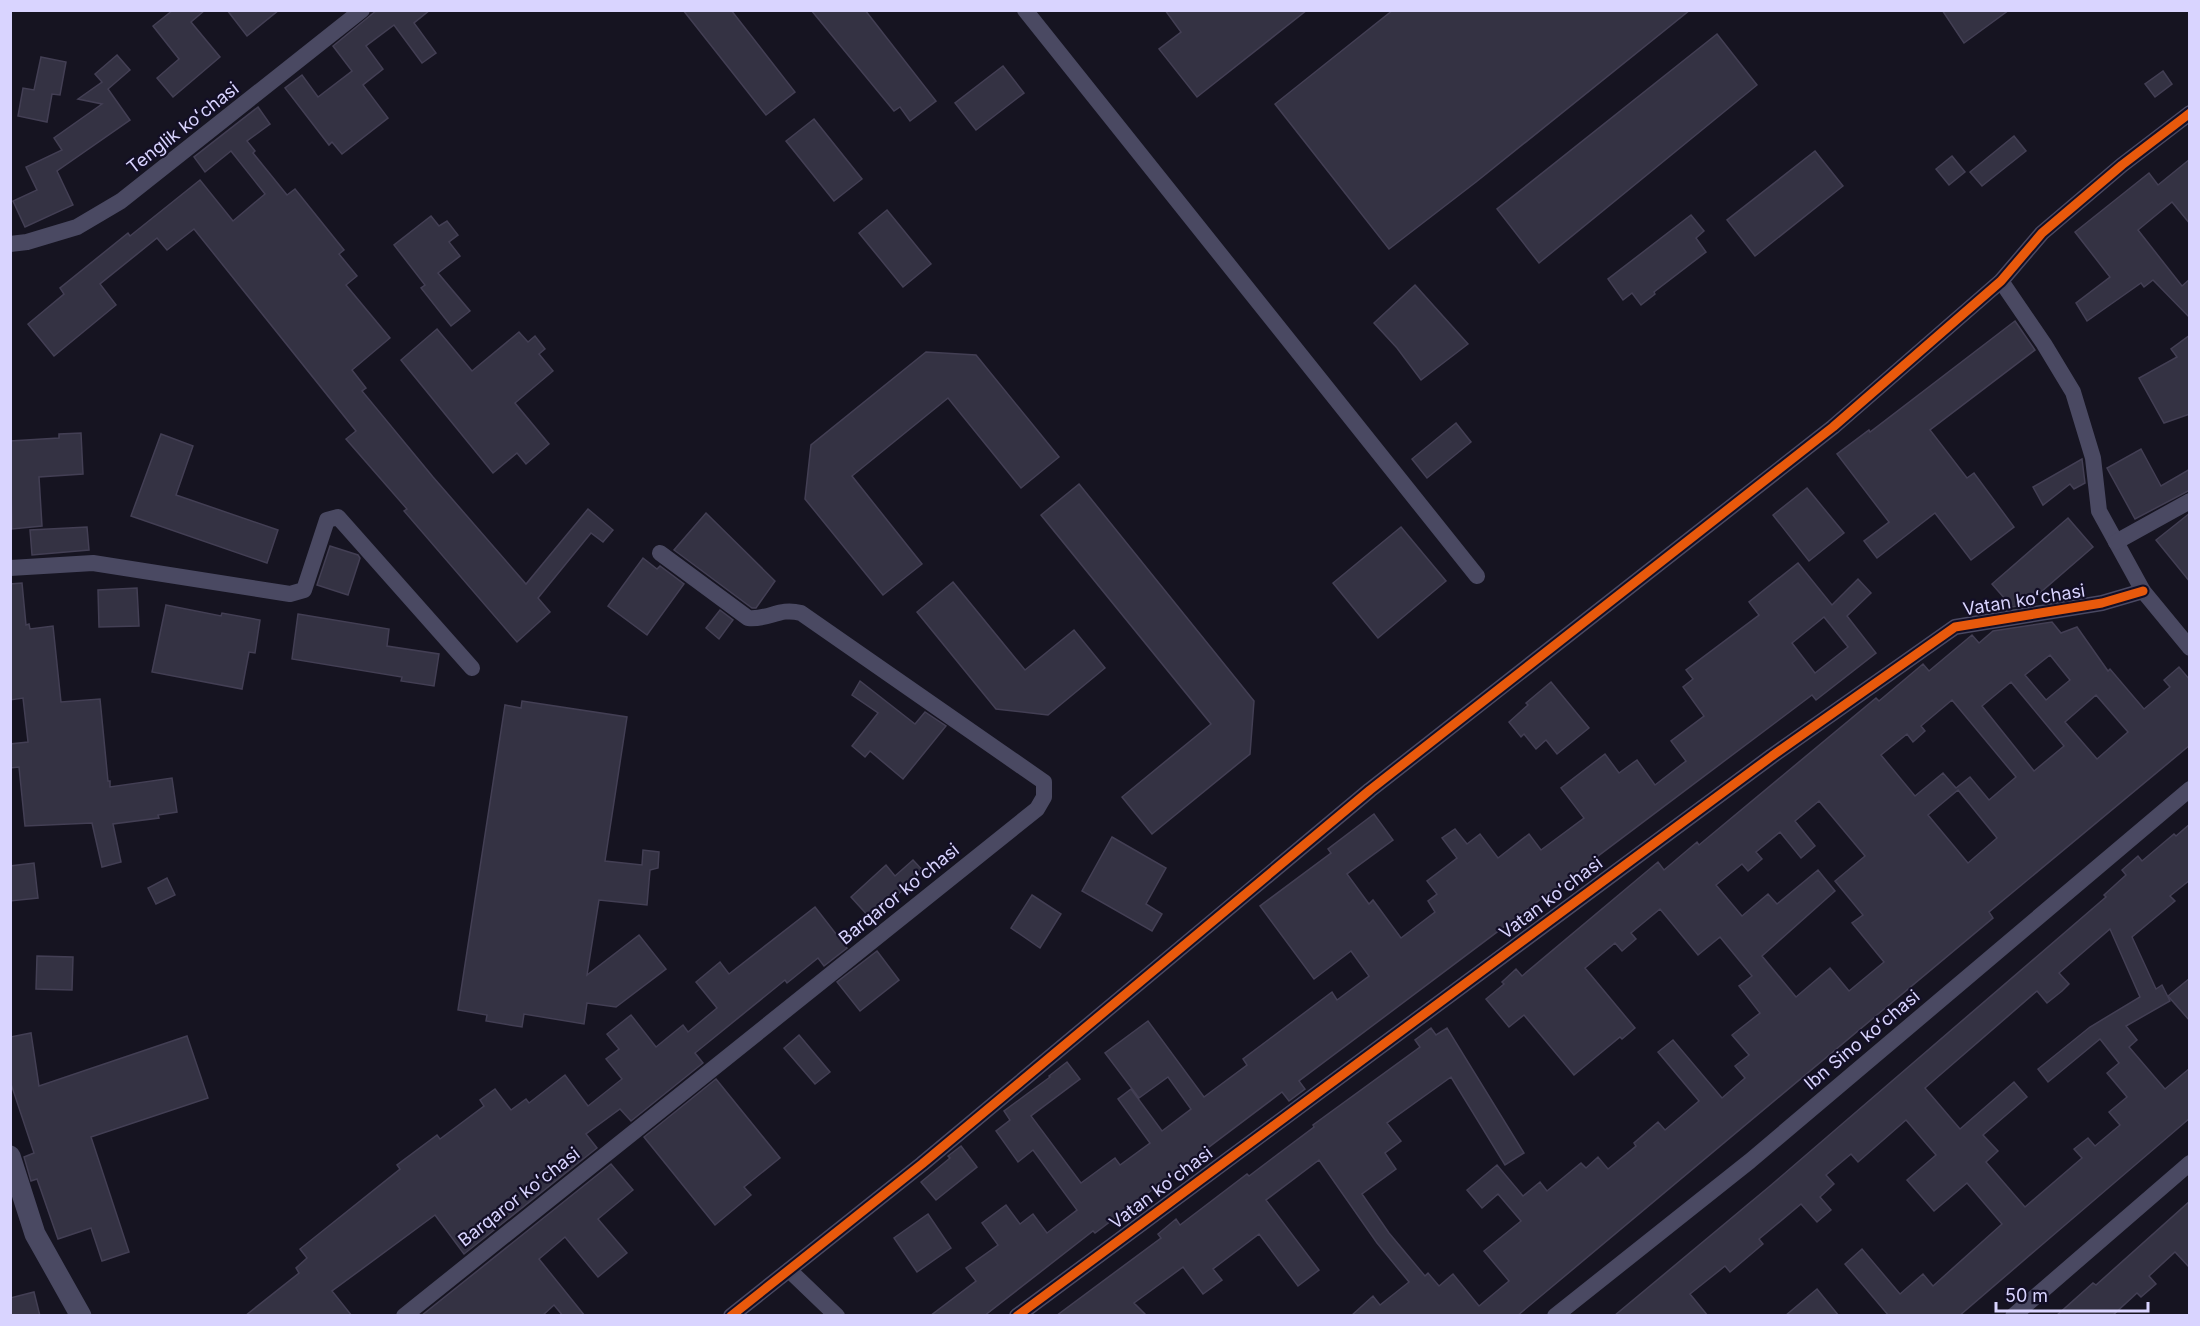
<svg xmlns="http://www.w3.org/2000/svg" width="2200" height="1326" font-family="Inter,sans-serif">
<style>
.building{fill:#343243;stroke:#433f54;stroke-width:1.5;fill-rule:evenodd}
.lines{fill:none;stroke-linecap:round;stroke-linejoin:round}
.minor{stroke:#4a4962;stroke-width:16}
.tertiary{stroke:#4a4962;stroke-width:21}
.cycleway-casing{stroke:#130f26;stroke-width:13}
.cycleway{stroke:#e8590c;stroke-width:9}
.labels{text-anchor:middle;stroke-width:4.5;stroke-linejoin:round;paint-order:stroke}
.street-label{font-size:18px;fill:#d9d4ff;stroke:#130f26}
</style>
<rect width="100%" height="100%" fill="#161421"/>
<!-- building -->
<g class="building">
<path d="M173,10H205L191,22L220,57L173,97L157,78L179,59L153,26Z"/>
<path d="M227,10H279L247,36Z"/>
<path d="M377,10H430L414,23L436,53L422,63L394,25L366,46L383,69L363,85L388,118L342,154L332,142L329,145L285,88L302,75L318,97L352,71L333,46Z"/>
<path d="M683,10H731L795,92L766,115Z"/>
<path d="M811,10H865L936,101L910,121L900,107L894,111Z"/>
<path d="M1165,10H1307L1197,97L1159,49L1181,32Z"/>
<path d="M1393,10H1690L1476,182L1389,249L1275,104Z"/>
<path d="M1942,10H2009L1964,43Z"/>
<path d="M1717,34L1757,85L1539,263L1497,209Z"/>
<path d="M117,55L130,70L108,89L130,120L57,171L73,205L25,227L13,201L37,190L26,167L62,150L54,138L102,104L78,99L102,82L95,74Z"/>
<path d="M41,57L66,62L60,95L52,94L47,122L18,116L23,88L34,90Z"/>
<path d="M1003,66L1024,93L976,130L955,103Z"/>
<path d="M2163,71L2172,84L2155,97L2145,84Z"/>
<path d="M258,107L270,124L247,141L255,151L253,153L287,195L295,189L344,250L339,254L357,276L346,285L390,338L352,370L366,388L362,391L433,477L526,584L588,509L613,530L603,542L591,533L538,598L550,612L517,642L404,511L407,509L346,439L356,431L194,229L167,250L157,238L100,284L116,305L54,356L28,324L64,294L60,288L128,233L130,236L200,180L233,221L265,194L231,151L205,172L194,157Z"/>
<path d="M814,119L862,179L834,201L786,141Z"/>
<path d="M2014,136L2026,151L1982,186L1970,172Z"/>
<path d="M1815,151L1843,186L1755,256L1727,220Z"/>
<path d="M1952,156L1965,172L1949,185L1936,169Z"/>
<path d="M2190,159V224L2172,202L2138,230L2182,286L2190,279V318L2153,280L2144,287L2141,283L2087,321L2076,303L2110,277L2075,232L2149,173L2158,185Z"/>
<path d="M887,210L931,264L903,287L859,233Z"/>
<path d="M1691,215L1704,231L1696,238L1706,252L1654,292L1655,294L1641,305L1632,293L1623,300L1608,279Z"/>
<path d="M431,216L439,226L447,221L458,235L449,242L460,256L438,273L470,311L451,326L421,288L425,285L394,245Z"/>
<path d="M1415,285L1468,344L1421,380L1397,348L1374,323Z"/>
<path d="M2015,321L2035,350L1930,430L1967,478L1974,473L2014,527L1971,560L1935,513L1877,558L1864,541L1889,522L1837,454L1869,430L1870,432Z"/>
<path d="M437,329L472,371L519,332L528,342L535,336L545,349L539,354L553,371L515,403L549,444L526,464L517,453L493,473L401,360Z"/>
<path d="M2190,335V414L2164,423L2139,378L2177,357L2171,349Z"/>
<path d="M926,352L976,355L1059,457L1021,488L948,398L852,476L922,564L883,595L805,499L811,445Z"/>
<path d="M1456,423L1471,442L1427,478L1412,459Z"/>
<path d="M81,433L83,474L39,477L42,526L12,529L10,441L59,438V434Z"/>
<path d="M161,434L193,446L176,495L278,530L267,563L131,516Z"/>
<path d="M2141,449L2161,486L2190,469V490L2135,519L2107,468Z"/>
<path d="M2082,459L2085,483L2074,489L2070,484L2043,505L2033,487Z"/>
<path d="M1079,484L1254,701L1250,754L1152,834L1122,797L1211,724L1041,515Z"/>
<path d="M1807,488L1844,533L1809,561L1773,515Z"/>
<path d="M706,513L775,581L756,608H752L674,550Z"/>
<path d="M2190,513V582L2156,540Z"/>
<path d="M2068,518L2093,547L2033,599L2036,603L2012,607L1992,584Z"/>
<path d="M87,527L89,550L32,555L30,530Z"/>
<path d="M1401,527L1446,581L1378,638L1333,583Z"/>
<path d="M330,546L358,555L360,558L348,595L317,585Z"/>
<path d="M643,558L657,569L660,566L684,584L647,635L608,606Z"/>
<path d="M1798,563L1832,605L1858,579L1871,593L1847,616L1876,653L1816,700L1812,695L1299,1081L1305,1089L1289,1101L1282,1092L1095,1233L1093,1231L984,1316H930L976,1281L966,1268L998,1245L982,1223L1006,1205L1020,1224L1033,1214L1047,1233L1077,1210L1033,1150L1018,1162L996,1131L1010,1120L1004,1111L1050,1077L1049,1076L1067,1062L1080,1079L1031,1116L1081,1183L1115,1158L1120,1165L1150,1143L1118,1099L1131,1089L1162,1131L1191,1109L1168,1077L1139,1098L1105,1053L1148,1021L1204,1097L1247,1065L1243,1059L1332,992L1337,1000L1369,976L1351,951L1314,979L1260,906L1331,853L1328,849L1374,814L1393,840L1347,874L1369,904L1373,900L1401,938L1435,912L1428,901L1437,894L1427,881L1457,858L1442,838L1455,829L1467,844L1480,834L1498,858L1529,834L1541,850L1584,818L1561,788L1605,754L1619,773L1637,760L1655,785L1686,761L1671,741L1704,716L1683,687L1693,679L1686,670L1759,615L1749,602ZM1824,617L1848,647L1815,673L1792,643Z"/>
<path d="M953,582L1025,670L1074,630L1105,668L1048,715L996,709L917,612Z"/>
<path d="M22,583L26,625L29,624L30,629L53,626L61,702L100,699L108,781H110V787L172,778L177,812L158,815L159,818L113,824L121,862L102,867L92,823L25,826L19,767L10,768V744L28,742L23,698L10,700V584Z"/>
<path d="M137,588L139,626L99,627L98,590Z"/>
<path d="M166,605L221,616L222,613L260,620L255,653L249,652L242,689L152,672Z"/>
<path d="M720,610L733,620L719,639L706,628Z"/>
<path d="M298,614L389,629L387,646L439,654L434,686L401,681L402,677L292,659Z"/>
<path d="M2052,622L2061,633L2077,627L2108,671L2110,669L2144,709L2170,687L2164,680L2179,667L2190,680V745L1989,912L1993,918L1517,1316H1351L1373,1296L1380,1305L1409,1282L1377,1243L1319,1160L1266,1200L1319,1270L1298,1286L1259,1234L1213,1269L1222,1280L1203,1294L1183,1267L1134,1303L1147,1316H1056L1161,1238L1158,1234L1176,1219L1180,1225L1247,1174L1249,1176L1314,1127L1313,1125L1420,1047L1415,1040L1431,1028L1436,1035L1447,1028L1524,1153L1505,1165L1451,1077L1387,1123L1401,1141L1385,1153L1396,1169L1362,1194L1389,1233L1425,1276L1428,1273L1439,1286L1453,1274L1479,1306L1509,1281L1484,1251L1521,1221L1498,1194L1482,1208L1467,1190L1497,1165L1523,1196L1540,1182L1547,1191L1581,1163L1586,1168L1598,1157L1608,1169L1636,1146L1634,1143L1658,1122L1665,1130L1699,1101L1658,1052L1673,1040L1722,1098L1745,1078L1735,1066L1749,1055L1732,1035L1760,1013L1739,986L1752,976L1720,937L1698,955L1660,909L1631,933L1636,939L1622,951L1615,943L1585,968L1635,1028L1622,1039L1620,1037L1574,1075L1524,1015L1509,1027L1486,999L1504,984L1502,982L1516,969L1522,976L1658,862L1664,870L1697,842L1699,845L1876,698L1879,701L1923,664L1929,671L1972,635L1979,643L1993,631ZM2050,655L2070,680L2046,700L2025,675ZM2011,682L2064,746L2034,771L1982,706ZM2096,695L2128,732L2097,759L2065,722ZM1952,700L2016,777L1989,800L1970,777L1956,788L1943,773L1915,796L1881,755L1907,734L1913,742L1925,731L1921,726ZM1958,790L1997,838L1968,863L1928,815ZM1819,801L1865,856L1835,881L1863,915L1852,923L1884,962L1849,991L1830,968L1796,997L1762,956L1835,891L1818,870L1777,904L1768,894L1742,916L1716,885L1742,864L1748,871L1762,859L1756,852L1780,832L1801,858L1815,846L1795,821Z"/>
<path d="M860,681L915,724L925,712L946,726L903,779L870,751L865,757L852,746L878,713L852,695Z"/>
<path d="M1551,682L1589,728L1557,754L1546,740L1536,749L1524,734L1521,737L1509,722L1528,705L1526,703Z"/>
<path d="M522,701L627,717L605,861L642,865L643,850L659,852L658,868L650,870L647,905L599,900L587,975L639,935L666,969L616,1007L587,1003L584,1024L524,1014L522,1027L486,1021L487,1015L458,1010L505,705L521,708Z"/>
<path d="M2190,824V880L2170,896L2175,901L2132,937L2156,989L2162,985L2170,1001L2126,1026L2137,1040L2129,1047L2165,1089L2190,1068V1118L2037,1249L1959,1316H1889L1845,1264L1862,1249L1900,1294L1923,1274L1933,1286L2002,1224L1967,1183L1934,1211L1907,1180L1936,1155L1906,1120L1858,1162L1851,1154L1826,1175L1834,1184L1820,1197L1831,1210L1817,1222L1801,1204L1759,1239L1763,1244L1730,1272L1725,1266L1690,1294L1708,1316H1614L1770,1186L2106,897L2104,895L2126,875L2122,870L2138,856L2142,861L2174,834L2176,836ZM2110,929L2140,997L2090,1027L2038,1069L2048,1082L2100,1039L2119,1063L2107,1073L2127,1097L2109,1112L2120,1125L2095,1146L2088,1138L2074,1149L2082,1158L2025,1207L1986,1162L1998,1151L1983,1135L2027,1097L2014,1082L1960,1129L1925,1088L2037,991L2047,1003L2062,991L2069,984L2059,973Z"/>
<path d="M1112,837L1166,868L1146,904L1162,914L1152,931L1082,891Z"/>
<path d="M913,860L924,872L870,918L851,897L886,865L895,876Z"/>
<path d="M34,863L38,898L10,901V866Z"/>
<path d="M167,878L175,895L156,904L148,888Z"/>
<path d="M1032,895L1061,914L1040,948L1011,928Z"/>
<path d="M815,907L847,948L824,966L818,958L787,983L785,980L695,1053L703,1063L631,1121L620,1109L586,1134L597,1148L464,1254L435,1215L332,1291L352,1316H245L299,1273L296,1268L307,1258L300,1249L400,1169L397,1165L437,1135L440,1139L484,1106L480,1100L495,1089L511,1110L526,1099L529,1103L565,1075L588,1106L622,1079L606,1059L619,1049L607,1034L631,1015L656,1047L683,1025L688,1032L717,1008L696,982L720,962L729,974Z"/>
<path d="M877,951L899,980L860,1011L837,982Z"/>
<path d="M37,956L73,957L72,990L36,989Z"/>
<path d="M2190,978V1021L2168,996Z"/>
<path d="M31,1033L39,1086L187,1036L208,1098L91,1137L129,1252L102,1261L91,1228L58,1239L37,1179L31,1181L24,1157L34,1153L10,1081V1037Z"/>
<path d="M799,1035L830,1072L815,1084L784,1048Z"/>
<path d="M716,1079L780,1158L744,1187L751,1195L715,1225L644,1137Z"/>
<path d="M961,1146L977,1167L936,1200L921,1182L950,1158L948,1156Z"/>
<path d="M611,1164L633,1190L598,1219L627,1253L598,1277L565,1237L539,1259L585,1316H563L554,1305L542,1316H421Z"/>
<path d="M2190,1201V1268L2175,1252L2149,1276L2156,1284L2141,1297L2137,1293L2112,1316H2056L2093,1283L2096,1285Z"/>
<path d="M928,1214L951,1248L917,1272L894,1238Z"/>
<path d="M1817,1289L1839,1316H1785Z"/>
<path d="M34,1292L40,1316H10V1298Z"/>
</g>
<g class="lines">
<!-- minor -->
<g class="minor">
<path d="M1025,10L1477,576"/>
<path d="M10,244L27,242L77,227L121,201L362,10"/>
<path d="M2001,281L2044,344L2073,392L2093,458L2099,511L2143,591L2190,648"/>
<path d="M2116,542L2190,501"/>
<path d="M10,568L93,563L290,594L304,590L327,520L338,517L472,668"/>
<path d="M789,1270L837,1316"/>
<path d="M404,1316L1037,809L1044,797V782L801,613C778,607 771,620 748,618L660,553"/>
<path d="M731,1316L922,1164L1370,790L1833,427L2001,281L2042,233L2122,165L2190,113"/>
<path d="M1017,1316L1772,756L1955,627L2102,603L2143,591"/>
<path d="M1555,1316L1750,1161L2190,789"/>
<path d="M2013,1316L2190,1163"/>
</g>
<!-- tertiary -->
<path class="tertiary" d="M10,1156L35,1234L81,1316"/>
<!-- cycleway casing -->
<g class="cycleway-casing">
<g id="cycleway">
<path d="M731,1316L922,1164L1370,790L1833,427L2001,281L2042,233L2122,165L2190,113"/>
<path d="M1017,1316L1772,756L1955,627L2102,603L2143,591"/>
</g>
</g>
<!-- cycleway -->
<use href="#cycleway" class="cycleway"/>
</g>
<g class="labels">
<!-- street labels -->
<g class="street-label">
<text transform="translate(183 128) rotate(-38)" y="6">Tenglik koʻchasi</text>
<text transform="translate(2024 600) rotate(-9)" y="6">Vatan koʻchasi</text>
<text transform="translate(899 894) rotate(-39)" y="6">Barqaror koʻchasi</text>
<text transform="translate(1551 898) rotate(-37)" y="6">Vatan koʻchasi</text>
<text transform="translate(1862 1040) rotate(-40)" y="6">Ibn Sino koʻchasi</text>
<text transform="translate(1161 1188) rotate(-37)" y="6">Vatan koʻchasi</text>
<text transform="translate(519 1197) rotate(-38)" y="6">Barqaror koʻchasi</text>
</g>
</g>
<!-- border -->
<rect width="2200" height="1326" fill="none" stroke="#d9d4ff" stroke-width="24"/>
<!-- scale -->
<path d="M1996 1302v9h152v-9" fill="none" stroke="#d9d4ff" stroke-width="3"/>
<text x="2005" y="1302" font-size="18" fill="#d9d4ff" stroke="#130f26" stroke-width="4.5" paint-order="stroke">50 m</text>
</svg>
